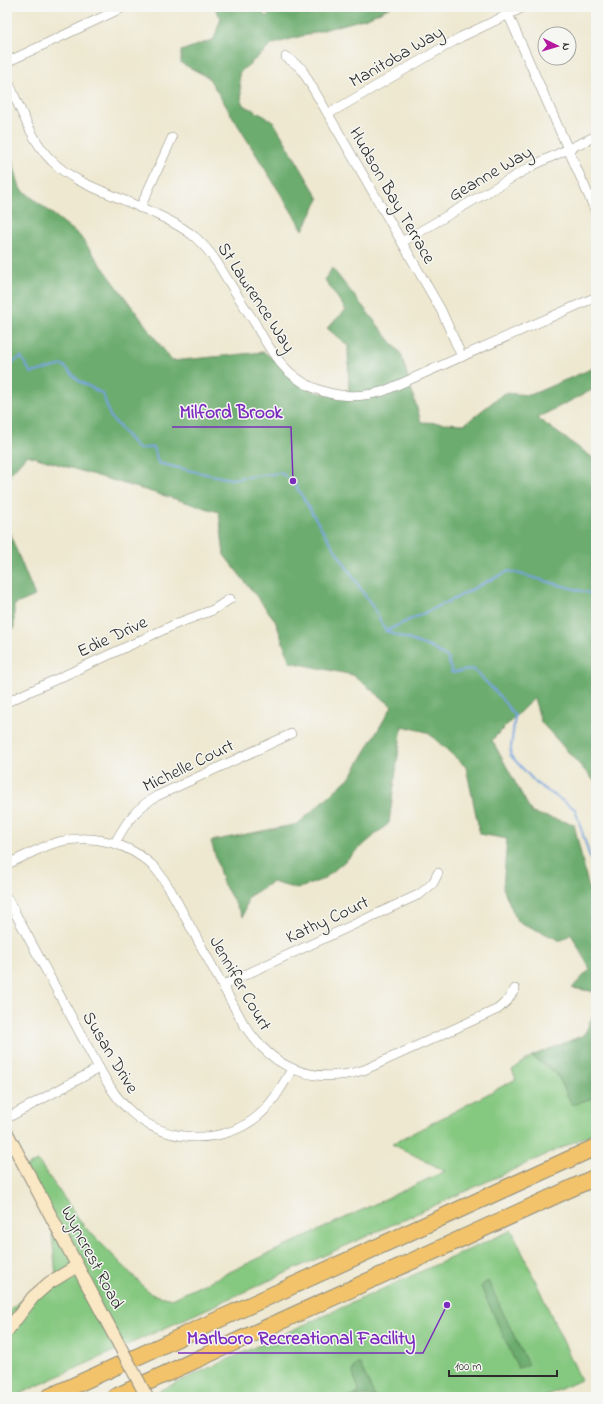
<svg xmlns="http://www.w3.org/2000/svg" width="603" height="1404" font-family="'Indie Flower',sans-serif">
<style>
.green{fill:#85c880;stroke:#587a56}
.forest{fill:#6cac6e;stroke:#4c6c4c}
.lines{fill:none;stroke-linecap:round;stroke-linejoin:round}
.stream{stroke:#75a3de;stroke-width:2}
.street-casing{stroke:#8c8a7e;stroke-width:10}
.secondary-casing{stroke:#8c8a7e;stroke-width:14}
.highway-casing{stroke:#8c8a7e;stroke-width:18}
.street{stroke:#fff;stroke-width:9}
.secondary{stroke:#fae7c3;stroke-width:12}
.highway{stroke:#f2c36a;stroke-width:16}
.secondary-bridge-casing{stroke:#8c8a7e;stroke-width:14;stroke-linecap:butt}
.secondary-bridge{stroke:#fae7c3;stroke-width:12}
.labels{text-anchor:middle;stroke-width:3;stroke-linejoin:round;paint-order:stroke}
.street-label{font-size:18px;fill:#2b2b2b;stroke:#f6f6f2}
.leader{fill:none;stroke:#7b2cbf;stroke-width:1.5}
.callout-dot{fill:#7b2cbf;stroke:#f6f6f2;stroke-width:1.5}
.callout-label{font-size:19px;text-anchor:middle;font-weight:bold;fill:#7b2cbf;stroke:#f6f6f2;stroke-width:3;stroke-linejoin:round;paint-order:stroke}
</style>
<rect width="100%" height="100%" fill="#f6f6f2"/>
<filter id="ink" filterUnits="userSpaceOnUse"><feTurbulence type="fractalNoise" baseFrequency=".025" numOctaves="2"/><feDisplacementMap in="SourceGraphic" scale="8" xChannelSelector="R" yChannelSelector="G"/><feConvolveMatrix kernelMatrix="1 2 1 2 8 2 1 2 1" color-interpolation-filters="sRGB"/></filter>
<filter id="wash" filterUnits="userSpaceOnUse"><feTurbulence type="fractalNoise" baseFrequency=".012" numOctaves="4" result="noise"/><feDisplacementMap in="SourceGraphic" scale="16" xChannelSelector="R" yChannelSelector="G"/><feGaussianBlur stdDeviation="0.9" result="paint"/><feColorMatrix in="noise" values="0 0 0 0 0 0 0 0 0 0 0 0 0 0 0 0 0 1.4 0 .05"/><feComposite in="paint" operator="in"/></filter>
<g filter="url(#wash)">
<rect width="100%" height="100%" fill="#eee8d0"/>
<!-- green -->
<g class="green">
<path d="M532,1056L557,1074L572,1104L596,1097V1132L13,1397H7V1311L56,1276L50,1214L25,1167L38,1161L84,1226L151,1294L172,1299L445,1171L392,1144L516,1079L512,1070Z"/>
<path d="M512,1230L581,1380L543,1397H156L154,1393Z"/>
</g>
<!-- forest -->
<g class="forest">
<path d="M214,7H259L266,17L274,7H391L367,18L273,44L239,73L242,104L273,121L319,199L303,230L208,77L181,63V51L214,39L221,18Z"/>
<path d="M9,148L20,188L79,235L172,361L264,352L315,392L349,398L348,346L327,328L346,310L325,280L332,268L401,354L421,422L465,424L504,393L530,395L596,367V388L537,418L596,460V783L541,722L534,698L492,740L532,813L574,824L596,920V992L572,988L590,969L571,934L561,941L517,921L503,888L507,839L480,834L466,767L427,732L402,726L389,823L324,879L297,889L272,882L248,897L243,917L223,883L211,841L298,824L351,776L392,706L353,675L290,662L275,620L224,555L219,512L27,455L10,474L7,495V149Z"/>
<path d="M7,527L35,596L14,605V629L7,631Z"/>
<path d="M596,1009V1097L572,1105L557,1074L532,1056L584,1035Z"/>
<path d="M488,1281L528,1365L518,1368L481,1287L483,1284Z"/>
<path d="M357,1364H360L375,1397H346L359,1393C359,1382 347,1373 357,1364Z"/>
</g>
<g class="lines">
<!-- stream -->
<g class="stream">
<path d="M7,371L12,363L21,357L31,373L63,365L79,381L103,394L110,416L138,449L154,447L158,463L192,471L230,479L281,473L293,481L323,531L374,609L386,631L456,598L482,584L509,571L596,595"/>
<path d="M386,631L432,648L448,658L452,673L473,669L497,693L515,716L510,755L537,784L575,809L596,877"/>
</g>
</g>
</g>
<g filter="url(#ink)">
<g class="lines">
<!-- street casing -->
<g class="street-casing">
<g id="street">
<path d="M508,14L596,212"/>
<path d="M286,57L301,68L328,114L441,310L462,357"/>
<path d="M7,62L124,7"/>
<path d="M7,79C19,105 32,142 52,161C68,177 87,185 107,193C134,205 174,219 196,238C205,246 212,255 218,264C230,284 242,303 255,323C261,335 268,346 276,357C301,392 343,403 384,391L596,297"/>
<path d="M328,114L461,37L524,7"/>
<path d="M140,208L172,138"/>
<path d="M402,242L534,165L596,136"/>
<path d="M7,702L178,623L213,610L230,599"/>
<path d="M115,843C126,822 136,808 157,796L291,734"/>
<path d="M7,864C24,857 40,847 58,842C92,833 130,843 155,868C161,875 166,883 171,891L243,1023C272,1068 311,1086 364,1070L498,1009L507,1001L515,989"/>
<path d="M7,898L99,1068C107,1082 115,1097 127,1108C161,1143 220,1147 258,1116C273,1103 282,1086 292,1069"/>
<path d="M223,985L420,894L433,883L438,873"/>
<path d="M7,1118L99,1068"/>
</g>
</g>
<!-- secondary casing -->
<g class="secondary-casing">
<g id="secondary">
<path d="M7,1133L116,1339"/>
<path d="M7,1331L33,1297L49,1283L77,1266"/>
</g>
</g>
<!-- highway casing -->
<g class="highway-casing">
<g id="highway">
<path d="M49,1397L596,1147"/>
<path d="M115,1397L596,1177"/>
</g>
</g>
<!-- street -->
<use href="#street" class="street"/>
<!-- secondary -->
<use href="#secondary" class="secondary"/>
<!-- highway -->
<use href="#highway" class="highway"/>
<!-- secondary-bridge casing -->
<g class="secondary-bridge-casing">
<path id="secondary-bridge" d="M116,1339L147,1397"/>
</g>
<!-- secondary-bridge -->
<use href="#secondary-bridge" class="secondary-bridge"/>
</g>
</g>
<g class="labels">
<!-- street labels -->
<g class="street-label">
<text transform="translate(396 56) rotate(-30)" y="6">Manitoba Way</text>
<text transform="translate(490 173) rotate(-30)" y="6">Geanne Way</text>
<text transform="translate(393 195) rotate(60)" y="6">Hudson Bay Terrace</text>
<text transform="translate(257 297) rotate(57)" y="6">St Lawrence Way</text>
<text transform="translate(112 636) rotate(-25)" y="6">Edie Drive</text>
<text transform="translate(188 765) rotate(-26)" y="6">Michelle Court</text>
<text transform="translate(327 919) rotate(-25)" y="6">Kathy Court</text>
<text transform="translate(241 983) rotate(60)" y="6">Jennifer Court</text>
<text transform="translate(111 1052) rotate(59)" y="6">Susan Drive</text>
<text transform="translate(93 1257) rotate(62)" y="6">Wyncrest Road</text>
</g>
</g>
<!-- callouts -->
<path class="leader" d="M293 481L291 427H172M447 1305L423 1353H178"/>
<g class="callout-dot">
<circle cx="293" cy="481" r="4"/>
<circle cx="447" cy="1305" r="4"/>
</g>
<g class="callout-label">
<text x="231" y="418">Milford Brook</text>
<text x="301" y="1344">Marlboro Recreational Facility</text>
</g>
<!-- margin -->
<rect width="603" height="1404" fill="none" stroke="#f6f6f2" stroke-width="24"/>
<!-- north arrow -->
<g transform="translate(557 46) rotate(95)"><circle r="19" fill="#f6f6f2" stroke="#a5a5a2"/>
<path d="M0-3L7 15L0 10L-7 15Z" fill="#b5179e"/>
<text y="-6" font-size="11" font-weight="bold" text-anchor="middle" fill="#2b2b2b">N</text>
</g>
<!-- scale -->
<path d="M449 1370v6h108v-6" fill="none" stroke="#2b2b2b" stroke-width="2"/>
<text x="455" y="1370" font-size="12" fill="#2b2b2b" stroke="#f6f6f2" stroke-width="3" paint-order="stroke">100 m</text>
</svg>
